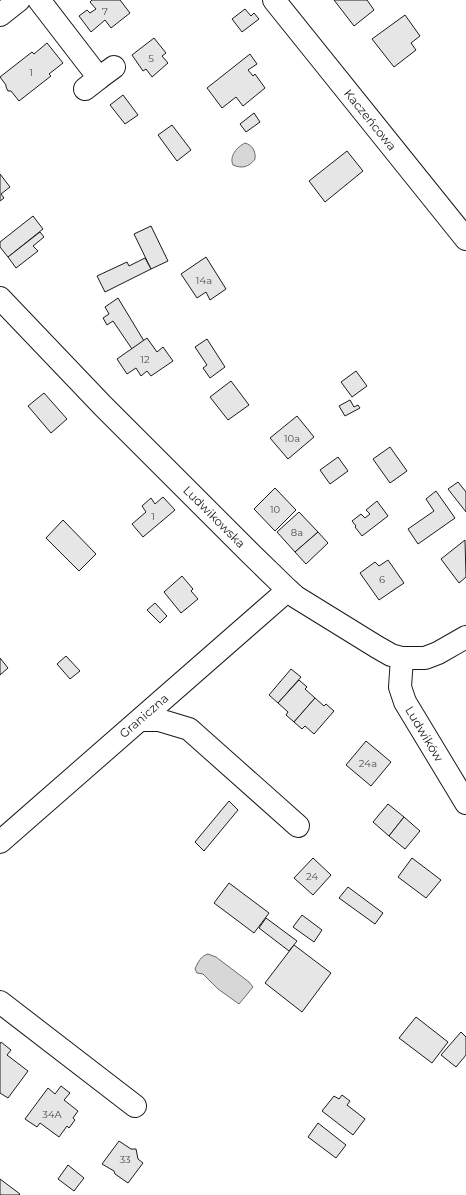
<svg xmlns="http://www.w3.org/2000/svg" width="466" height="1195" font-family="Montserrat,sans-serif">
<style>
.water{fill:#d7d7d7;stroke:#6a6a6a}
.building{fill:#e6e6e6;stroke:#1a1a1a}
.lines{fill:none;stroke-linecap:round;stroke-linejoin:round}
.minor-casing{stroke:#1a1a1a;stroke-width:24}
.minor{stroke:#fff;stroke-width:22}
.labels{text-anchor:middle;stroke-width:3;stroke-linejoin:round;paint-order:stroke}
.number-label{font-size:10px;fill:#4d4d4d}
.street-label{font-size:12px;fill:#1a1a1a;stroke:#fff}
</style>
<rect width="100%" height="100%" fill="#fff"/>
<!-- water -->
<g class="water">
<path d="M245,143C252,145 256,151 255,159C249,167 242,169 233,165C229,156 237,147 245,143Z"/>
<path d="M208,954L216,957L249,982L253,987L239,1004L218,989L203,974L197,973L195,969C198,962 201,956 208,954Z"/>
</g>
<!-- building -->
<g class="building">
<path d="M92,0H120L130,13L111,28L105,20L91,32L79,16L87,10L90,13L96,9L90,2Z"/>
<path d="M334,0H367L374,10L354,26Z"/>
<path d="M245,9L251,16L254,13L259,19L242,32L232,19Z"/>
<path d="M405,15L420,36L411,43L416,50L394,67L372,39Z"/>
<path d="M154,38L166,53L162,56L168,63L152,77L146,69L143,71L132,55Z"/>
<path d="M47,43L63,63L49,74L51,76L19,101L11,91H8L6,87V85L0,77L32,52L34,54Z"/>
<path d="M250,54L257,64L248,70L253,76L255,74L265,88L243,106L236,97L222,108L207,88Z"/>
<path d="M123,95L138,115L125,124L110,105Z"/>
<path d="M254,113L260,122L246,132L240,124Z"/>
<path d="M172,125L191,150L177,161L158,135Z"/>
<path d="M347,151L363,171L325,202L309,181Z"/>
<path d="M0,174L10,187L1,194L4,198L0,201Z"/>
<path d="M33,216L43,229L8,257L0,247V242Z"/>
<path d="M151,226L168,261L151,269L134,234Z"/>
<path d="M40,232L44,237L33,246L38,251L16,268L8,257Z"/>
<path d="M206,257L226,289L210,300L206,292L197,298L181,274Z"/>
<path d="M145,258L151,269L105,292L97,276L127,262L129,266Z"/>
<path d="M118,298L144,341L132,349L113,321L107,325L103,318L109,314L105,307Z"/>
<path d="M147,338L157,352L163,347L173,361L151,376L147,371L141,376L136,368L127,374L117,359Z"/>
<path d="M207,339L225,367L210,378L203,368L207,365L195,347Z"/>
<path d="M356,371L367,386L352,397L341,382Z"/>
<path d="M231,381L249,405L228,420L210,397Z"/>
<path d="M44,393L67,419L51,433L28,406Z"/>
<path d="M350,400L354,407L358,405L360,408L345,416L339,406Z"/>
<path d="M297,416L314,437L288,459L270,438Z"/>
<path d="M390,447L407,471L390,483L373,459Z"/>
<path d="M338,457L348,471L330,484L320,470Z"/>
<path d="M458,482L466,492V512L448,489Z"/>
<path d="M275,488L296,510L275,531L254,509Z"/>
<path d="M436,491L455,518L418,544L408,529L434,511L426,499Z"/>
<path d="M163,497L175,510L143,537L132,524L146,512L142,506L151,498L155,504Z"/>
<path d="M377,501L388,516L362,536L355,527L356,526L352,521L361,514L365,518L370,514L366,510Z"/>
<path d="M299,512L318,532L295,552L277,532Z"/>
<path d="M63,520L96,554L79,571L46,538Z"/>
<path d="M318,532L328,543L306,564L295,552Z"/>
<path d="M465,540L466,577L459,583L441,559Z"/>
<path d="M388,560L404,583L379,600L360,573L375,562L379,566Z"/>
<path d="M182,576L193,589L191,591L198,599L181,613L164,592Z"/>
<path d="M155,603L167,616L160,623L147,610Z"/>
<path d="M66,656L80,671L70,679L57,664Z"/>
<path d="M0,658L8,668L0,675Z"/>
<path d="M291,669L301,677L278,703L269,695Z"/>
<path d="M299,680L307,687L305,689L315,698L294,722L286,715L288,712L278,703Z"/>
<path d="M315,698L324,706L326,704L334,711L314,734L305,726L302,729L294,722Z"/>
<path d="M366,741L391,762L371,786L346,765Z"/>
<path d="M229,801L238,810L204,851L195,842Z"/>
<path d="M388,804L404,817L389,836L373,822Z"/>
<path d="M404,817L420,831L405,849L389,836Z"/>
<path d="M313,858L331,875L313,895L294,878Z"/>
<path d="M412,858L441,880L426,898L398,877Z"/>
<path d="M229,883L269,913L254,933L214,903Z"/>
<path d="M348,887L383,913L375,924L339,898Z"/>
<path d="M302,915L322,930L314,942L293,927Z"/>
<path d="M266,918L297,941L289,951L259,928Z"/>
<path d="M294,945L331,973L302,1012L265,983Z"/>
<path d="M416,1017L448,1042L432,1063L399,1038Z"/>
<path d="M461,1032L466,1037V1055L456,1067L441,1055Z"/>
<path d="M1,1042L11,1050L7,1055L28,1071L8,1098L0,1093V1044Z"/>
<path d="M61,1086L70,1093L64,1100L78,1111L73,1118L75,1120L69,1128L67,1126L59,1137L40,1123L37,1127L25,1119L48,1088L55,1094Z"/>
<path d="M342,1095L350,1101L347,1105L365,1119L353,1135L322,1111L334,1096L339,1099Z"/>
<path d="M318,1123L346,1145L336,1158L308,1137Z"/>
<path d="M119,1141L131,1149H136L138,1159L143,1163L128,1183L115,1174L114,1171L102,1164Z"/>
<path d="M68,1165L84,1178L74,1191L58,1179Z"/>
<path d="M0,1179L20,1194L19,1195H0Z"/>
</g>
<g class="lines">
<!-- minor casing -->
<g class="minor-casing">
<g id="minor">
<path d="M39,0L99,78L114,67"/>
<path d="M274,0L466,239"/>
<path d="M0,15L19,0"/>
<path d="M85,89L99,78"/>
<path d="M0,298L103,406L252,555L288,590L296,597L377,647L391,655L402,658H425L438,653L466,637"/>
<path d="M402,658L400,687L405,702L466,803"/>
<path d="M140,720H159L189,729L298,826"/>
<path d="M0,842L288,590"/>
<path d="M0,1002L135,1106"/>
</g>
</g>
<!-- minor -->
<use href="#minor" class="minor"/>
</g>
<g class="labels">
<!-- number labels -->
<g class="number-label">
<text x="105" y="15">7</text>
<text x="151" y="62">5</text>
<text x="31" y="76">1</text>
<text x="204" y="284">14a</text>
<text x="145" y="363">12</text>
<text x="292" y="442">10a</text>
<text x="275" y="513">10</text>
<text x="153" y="520">1</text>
<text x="297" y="536">8a</text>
<text x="382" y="583">6</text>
<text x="368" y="767">24a</text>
<text x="312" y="880">24</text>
<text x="52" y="1118">34A</text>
<text x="125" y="1163">33</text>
</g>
<!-- street labels -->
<g class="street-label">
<text transform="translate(370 120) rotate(51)" y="4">Kaczeńcowa</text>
<text transform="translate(214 517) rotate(45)" y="4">Ludwikowska</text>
<text transform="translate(144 716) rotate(-41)" y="4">Graniczna</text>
<text transform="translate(424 734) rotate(59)" y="4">Ludwików</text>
</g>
</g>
</svg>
